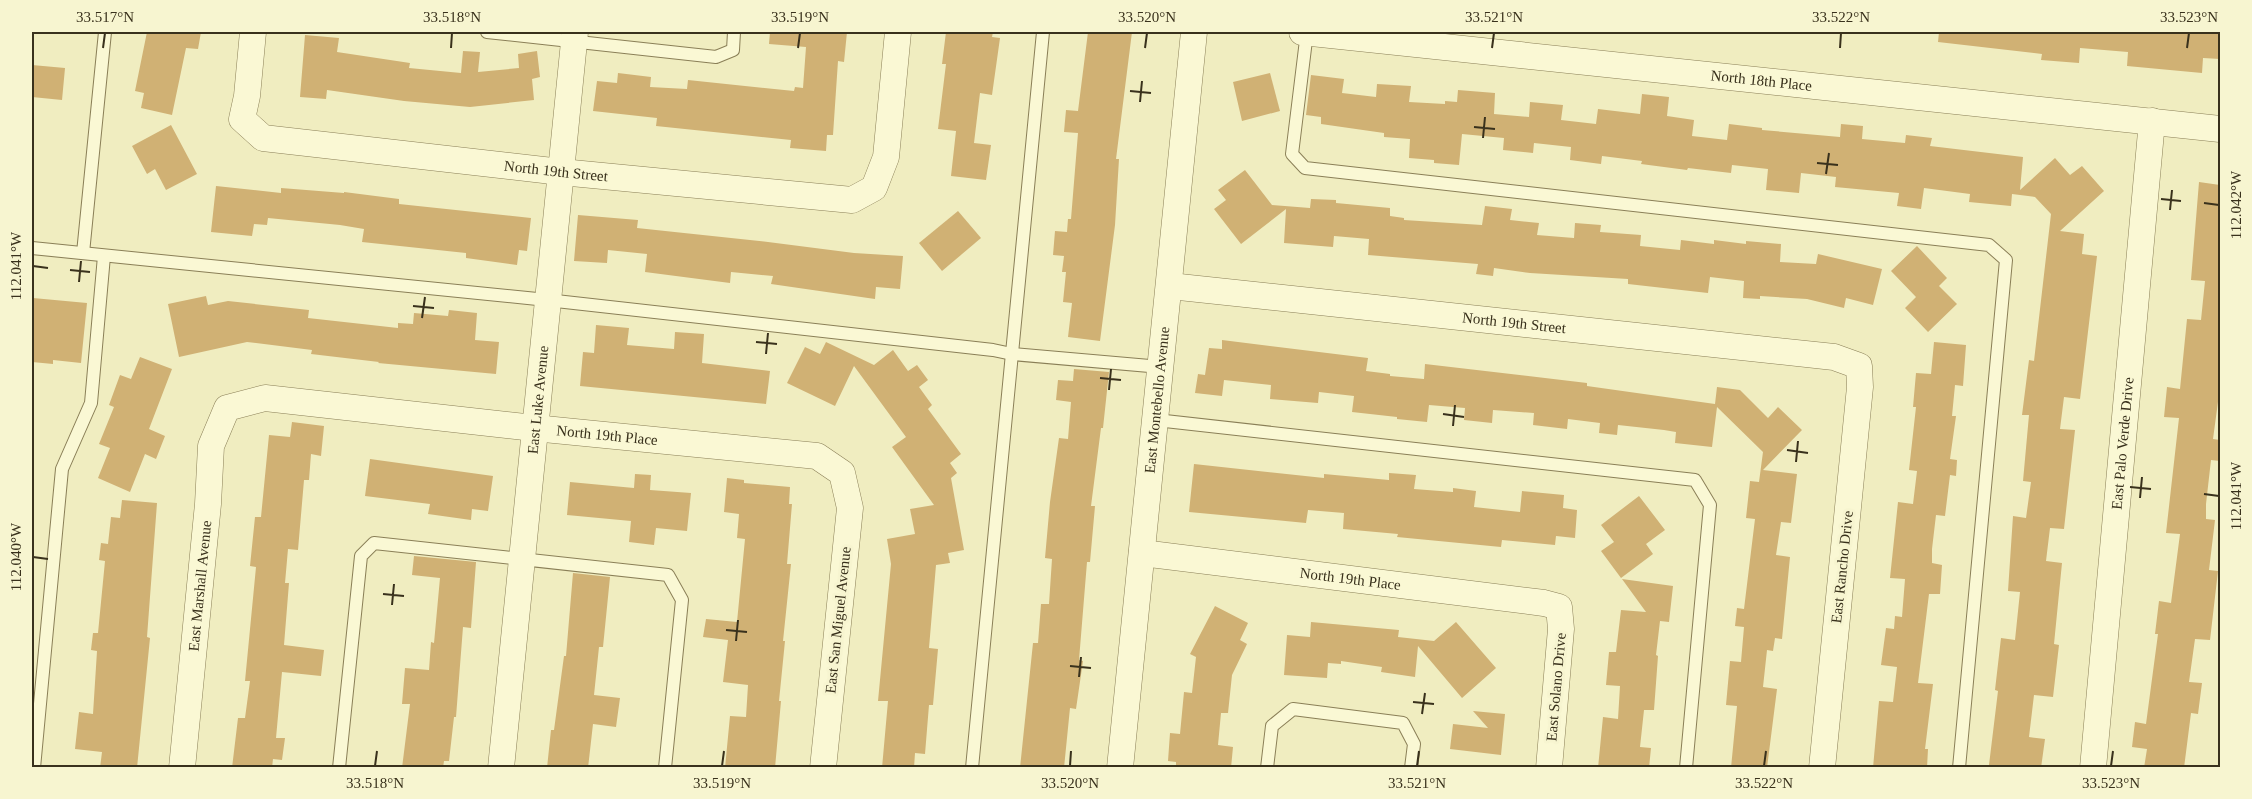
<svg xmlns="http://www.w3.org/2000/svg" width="2252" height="799" font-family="'Times New Roman',serif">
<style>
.building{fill:#d0b174}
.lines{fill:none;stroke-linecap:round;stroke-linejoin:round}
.service-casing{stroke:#8a7f57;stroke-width:14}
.minor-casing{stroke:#8a7f57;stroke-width:27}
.service{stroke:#faf8d4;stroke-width:12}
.minor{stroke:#faf8d4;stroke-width:26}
.ticks{fill:none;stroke:#39311c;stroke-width:2}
.labels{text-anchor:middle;stroke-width:6;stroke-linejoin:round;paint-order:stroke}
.street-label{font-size:15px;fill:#39311c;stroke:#f7f5d0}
.neatline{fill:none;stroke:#39311c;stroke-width:2}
.ticks-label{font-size:15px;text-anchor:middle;fill:#39311c}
</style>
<rect width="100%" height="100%" fill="#f0edc0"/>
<!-- building -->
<g class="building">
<path d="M147,32H201L198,49L186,48L172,115L141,108L144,93L135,91Z"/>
<path d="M770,32H847L844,62L838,61L833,135H827L826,151L790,148L791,140L656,126L657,118L593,111L597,81L617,83L618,73L651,77L650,87L687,89L688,80L794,91L795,87L803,88L806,47L769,44Z"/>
<path d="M946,32H993L992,37L1000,38L992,95L980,93L974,143L991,145L986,180L951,176L956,131L938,129L946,64H942Z"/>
<path d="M1088,32H1132L1116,159H1119L1115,225L1100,341L1068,337L1072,303L1063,302L1066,272H1062L1064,256L1053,255L1055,231L1067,232L1068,219H1071L1078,133L1064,132L1066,110L1078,111Z"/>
<path d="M1939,32H2220V59L2203,58L2202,73L2127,66L2128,52L2080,48L2079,63L2041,60L2042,54L1938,42Z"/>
<path d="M305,35L339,38L337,52L410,63L409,68L461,73L463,51L480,52L478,72L519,68L518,54L537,51L540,77L532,79L534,100L470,107L404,101L327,90L326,99L300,97Z"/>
<path d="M32,65L65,68L62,100L32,97Z"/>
<path d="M1270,73L1280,111L1242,121L1233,82Z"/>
<path d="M1311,75L1344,79L1342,93L1376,97L1377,84L1411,86L1409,102L1445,104V101L1457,102L1458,90L1495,93L1494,114L1529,117L1530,102L1563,105L1561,120L1596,124L1598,109L1640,114L1642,94L1669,97L1667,116L1694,120L1692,136L1727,140L1729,124L1762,128V130L1840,137L1841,124L1863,126L1862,139L1905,143L1906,135L1932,138L1930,146L2023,157L2020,190L2055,158L2070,175L2082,166L2104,191L2060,231L2084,234L2082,254L2097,256L2080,399L2064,397L2060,429L2075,430L2064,529L2050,528L2046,561L2062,563L2054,644L2059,645L2053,697L2034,695L2029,737L2045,739L2041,768L1989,765L1998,691L1995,690L2001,638L2015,640L2020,592L2008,591L2013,516L2026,518L2031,482L2023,481L2029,415H2022L2029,360L2034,361L2051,214L2035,197L2012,194L2011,206L1969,202L1970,194L1924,188L1921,209L1897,206L1899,193L1835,187L1836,177L1801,173L1799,193L1766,190L1768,169L1732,165L1731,173L1688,168L1687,170L1641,164L1642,161L1602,156L1601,164L1570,160L1571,147L1534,143L1533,153L1503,150L1504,138L1462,134L1459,165L1434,163V160L1409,158L1410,139L1384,137V133L1321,124V117L1306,115Z"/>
<path d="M171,125L197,174L166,190L155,169L147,174L132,146Z"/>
<path d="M1245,170L1272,205L1310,208L1311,199L1336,200V203L1390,208V216L1404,218V220L1482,225L1485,206L1512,209L1510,220L1539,223L1537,235L1574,238L1575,223L1601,225L1600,232L1641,235L1640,246L1680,250L1681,240L1714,244V240L1746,244V241L1781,244L1780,262L1816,264L1818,254L1882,269L1873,305L1846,298L1844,308L1807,299L1760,296V299L1743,298L1744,281L1710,277L1708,293L1628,284V279L1530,273L1494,268L1493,276L1476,274L1478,264L1368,255L1369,239L1334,236L1333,247L1284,243L1286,209L1241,244L1214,209L1226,200L1218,190Z"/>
<path d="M2199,182L2220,185V387L2213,439L2220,440V461L2211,460L2206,504V519L2215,520L2209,570L2218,571L2210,640L2195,639L2189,682L2202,683L2198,714L2191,713L2184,768H2144L2147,749L2132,747L2135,722L2146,724L2158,634H2155L2159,601L2171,603L2180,534L2166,533L2179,418L2164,417L2167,387L2180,389L2187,319L2201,320L2205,281L2191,280Z"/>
<path d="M216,186L281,193V188L344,193V192L399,199V204L531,218L527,251L519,250L517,265L466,258V253L362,242L364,229L340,225L268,218L267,225L254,224L252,236L211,232Z"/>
<path d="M958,211L981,238L942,271L919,243Z"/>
<path d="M578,215L638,220L637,228L768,242L854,253L903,256L900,289L876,287L875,299L771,284L773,276L731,272L730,283L645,272L647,254L608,250L607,263L574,261Z"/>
<path d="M1917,246L1947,278L1939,286L1957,304L1928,332L1905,308L1916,297L1891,271Z"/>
<path d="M206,296L208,305L228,301L309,310L308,318L398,328V323L413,324L414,313L448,316L449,310L477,313L475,340L499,342L496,374L378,363L379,362L311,354L312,350L247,342L179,357L168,304Z"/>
<path d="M33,298L87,303L81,363L53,360V364L32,362Z"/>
<path d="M596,325L629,328L627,345L674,349L675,332L704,334L702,363L770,371L766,404L580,386L583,352L594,353Z"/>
<path d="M1222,340L1368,358L1366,371L1390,374V376L1424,379L1425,364L1587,383V386L1715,404L1717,387L1740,390L1768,418L1778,407L1802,430L1763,470L1797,474L1791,523L1781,522L1776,555L1790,557L1782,639L1775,638L1773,651L1767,650L1763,687L1777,689L1767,768H1731L1737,706L1726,705L1730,661L1741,662L1744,627L1735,626L1737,608L1744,609L1755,519L1746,518L1750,481L1759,482L1763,452L1717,407L1712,447L1675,443L1676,432L1664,430L1618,425L1617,435L1599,433L1600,423L1568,419L1567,429L1533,425L1534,413L1493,410L1492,423L1464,420L1465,408L1429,405L1427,422L1397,419V417L1352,412L1354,396L1319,392L1318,403L1270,399L1271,385L1224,380L1222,396L1195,393L1198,374L1205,375L1209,348L1222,349Z"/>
<path d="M826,342L874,365L893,350L908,371L917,365L928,380L919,387L932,405L928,409L961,454L950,463L957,473L951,478L964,550L948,553L950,563L936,565L929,648L938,649L933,705H929L925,754L915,753L914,768H882L888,701H878L891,564L887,539L915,534L910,509L934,505L892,447L906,437L854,366L835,406L787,383L805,347L820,354Z"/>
<path d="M1934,342L1966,345L1963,386L1955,385L1952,416H1956L1950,459L1957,460L1956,476L1950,475L1945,516L1936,515L1932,549V563L1942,565L1940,594H1929L1918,683L1933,684L1925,749H1928L1927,768H1873L1879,701L1893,702L1897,667L1881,665L1886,628L1894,629L1895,616L1902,617L1905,579L1890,578L1898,502L1913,504L1917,471L1909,470L1916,407H1913L1916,373L1931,374Z"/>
<path d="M140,357L172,369L149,429L165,436L156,459L145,454L130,492L98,478L110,448L99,444L114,407L109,405L120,375L131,379Z"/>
<path d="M1074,369L1109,372L1103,428H1101L1091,506H1095L1090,562H1087L1079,660L1083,661L1076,709L1070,708L1064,768H1020L1033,643H1038L1041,604H1049L1052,559L1045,558L1050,502L1059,438L1068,439L1071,402L1056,400L1058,380L1073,381Z"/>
<path d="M292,422L324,426L321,456L311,454L309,480H304L298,550L288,549L285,583H289L284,645L324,650L321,676L282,672L276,738H285L282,760L273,759L272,768H232L238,718H245L250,681H245L256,567L250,566L255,517H261L269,435L290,437Z"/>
<path d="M370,459L493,476L488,511L472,509L471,520L428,514L430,504L365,496Z"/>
<path d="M1194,464L1324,478V474L1389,480V473L1416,475L1414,489L1453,492V488L1476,491L1474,507L1520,512L1522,491L1564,495L1563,508L1577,510L1575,538L1556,536L1555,545L1502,540L1501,547L1397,537L1398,534L1343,529L1344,513L1308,510L1306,523L1189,512Z"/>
<path d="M635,474L651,475L650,490L691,493L687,531L656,528L654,545L629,542L631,521L567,515L570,482L634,488Z"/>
<path d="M727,478L744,480V483L790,487L789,504H792L787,564H791L783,641H785L779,701H781L775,768H725L730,716L746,717L748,685L723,682L728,640L703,637L706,619L737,622L745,539L737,538L739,514L724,512Z"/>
<path d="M1639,496L1665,530L1646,544L1653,554L1621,578L1601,551L1614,542L1601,525Z"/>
<path d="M122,500L157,503L147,637L150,638L137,768H100L102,752L75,749L79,712L93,714L97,651L91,650L93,633H98L105,561L99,560L101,543L108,544L111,517L120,518Z"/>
<path d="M414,556L476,562L471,628L463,627L456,717H454L449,761H444L443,768H402L410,704H402L405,668L429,670L431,642L434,643L440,578L412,575Z"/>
<path d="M573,573L610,577L603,647H599L594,695L620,698L616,727L593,724L588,768H547L551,730H554L564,656H566Z"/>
<path d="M1622,579L1673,586L1669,622L1660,621L1656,655L1658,656L1654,710H1644L1640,747L1651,748L1649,768H1598L1603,717L1618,719L1620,686L1606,685L1609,652H1616L1621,610L1646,612Z"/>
<path d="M1215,606L1248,623L1240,640L1247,644L1232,675L1228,713H1221L1218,745L1233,747L1231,768H1176V762L1168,761L1170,733L1180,734L1184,692L1192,693L1196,657L1190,654Z"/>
<path d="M1311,622L1399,630L1398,637L1434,641L1456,622L1496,668L1462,698L1418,646L1415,677L1381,672L1382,667L1341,661V664L1328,663L1327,678L1284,675L1287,635L1310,637Z"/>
<path d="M1473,711L1505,714L1501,755L1450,749L1453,724L1488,728Z"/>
</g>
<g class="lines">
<!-- service casing -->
<g class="service-casing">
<g id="service">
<path d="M487,32L716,57L733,50L734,32"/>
<path d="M1307,32L1292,154L1305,168L1989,245L2006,260L1959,768"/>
<path d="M32,248L547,300L993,350L1012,354L1161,367"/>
<path d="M83,253L105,32"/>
<path d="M1156,420L1695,480L1710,505L1686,768"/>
<path d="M34,768L62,469L91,403L104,256"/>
<path d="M339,768L361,556L374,543L668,575L682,600L665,768"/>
<path d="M972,768L1043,32"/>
<path d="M1267,768L1272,726L1293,709L1403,723L1414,744L1411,768"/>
</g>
</g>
<!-- minor casing -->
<g class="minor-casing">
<g id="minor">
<path id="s1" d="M253,32L247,96L242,119L263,138L561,172L852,200L874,188L886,157L898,32"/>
<path id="s2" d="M1302,32L2220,129"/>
<path id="s3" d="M1170,286L1834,357L1859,366L1860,387L1822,768"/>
<path id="s4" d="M1142,553L1544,603L1559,607L1561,629L1549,768"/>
<path id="s5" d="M182,768L208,504L211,446L227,408L265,398L534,428L817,456L842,473L850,508L823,768"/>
<path id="s6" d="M501,768L575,32"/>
<path id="s7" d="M1120,768L1194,32"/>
<path id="s8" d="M2093,768L2152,121"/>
</g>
</g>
<!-- service -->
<use href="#service" class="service"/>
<!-- minor -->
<use href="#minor" class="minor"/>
</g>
<!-- ticks -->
<path class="ticks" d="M103,48L105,33M451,48L452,33M798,48L800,33M1145,48L1147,33M1492,48L1494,33M1840,48L1841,33M2187,48L2189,33M1130,91L1151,93M1140,102L1142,81M1474,127L1495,129M1483,138L1485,117M1817,163L1838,165M1826,174L1829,153M2161,199L2181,201M2204,203L2219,205M2170,210L2172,190M33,266L48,268M70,270L90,272M79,282L81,261M413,306L434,308M422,318L425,297M756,342L777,344M766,354L768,333M1100,378L1121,380M1109,390L1111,369M1443,414L1464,417M1453,426L1455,405M1787,450L1808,453M1796,462L1798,441M2130,487L2151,489M2204,494L2219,496M2140,498L2142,477M33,557L48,559M383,594L404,596M392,605L394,584M726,630L747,632M736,641L738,620M1070,666L1091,668M1079,677L1081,657M1413,702L1434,704M1422,714L1425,693M375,766L377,751M722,766L724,751M1070,766L1071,751M1417,766L1419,751M1764,766L1766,751M2111,766L2113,751"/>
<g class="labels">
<!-- street labels -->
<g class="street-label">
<text dy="5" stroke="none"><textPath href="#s2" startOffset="462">North 18th Place</textPath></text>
<text dy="5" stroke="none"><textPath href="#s1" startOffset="411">North 19th Street</textPath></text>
<text dy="5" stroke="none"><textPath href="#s3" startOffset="346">North 19th Street</textPath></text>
<text dy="5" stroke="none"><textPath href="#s6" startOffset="370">East Luke Avenue</textPath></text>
<text dy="5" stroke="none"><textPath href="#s7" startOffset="370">East Montebello Avenue</textPath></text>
<text dy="5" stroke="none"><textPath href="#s5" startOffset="748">North 19th Place</textPath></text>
<text dy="5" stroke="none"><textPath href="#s8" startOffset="326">East Palo Verde Drive</textPath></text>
<text transform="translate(1842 567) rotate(-84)" y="5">East Rancho Drive</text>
<text dy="5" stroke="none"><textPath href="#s4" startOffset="210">North 19th Place</textPath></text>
<text dy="5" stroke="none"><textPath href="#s5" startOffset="183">East Marshall Avenue</textPath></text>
<text transform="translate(838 620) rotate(-84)" y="5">East San Miguel Avenue</text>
<text transform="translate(1556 687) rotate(-85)" y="5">East Solano Drive</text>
</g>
</g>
<!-- border -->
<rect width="2252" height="799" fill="none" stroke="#f7f5d0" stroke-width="66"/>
<rect x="33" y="33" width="2186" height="733" class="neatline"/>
<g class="ticks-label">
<text x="105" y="22">33.517°N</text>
<text x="452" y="22">33.518°N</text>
<text x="800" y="22">33.519°N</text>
<text x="1147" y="22">33.520°N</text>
<text x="1494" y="22">33.521°N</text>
<text x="1841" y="22">33.522°N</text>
<text x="2189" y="22">33.523°N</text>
<text transform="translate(2236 205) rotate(-90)" y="5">112.042°W</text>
<text transform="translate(16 266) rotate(-90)" y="5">112.041°W</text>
<text transform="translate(2236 496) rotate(-90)" y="5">112.041°W</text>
<text transform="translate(16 557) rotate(-90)" y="5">112.040°W</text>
<text x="375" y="788">33.518°N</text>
<text x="722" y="788">33.519°N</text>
<text x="1070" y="788">33.520°N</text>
<text x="1417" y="788">33.521°N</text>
<text x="1764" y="788">33.522°N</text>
<text x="2111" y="788">33.523°N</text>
</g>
</svg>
